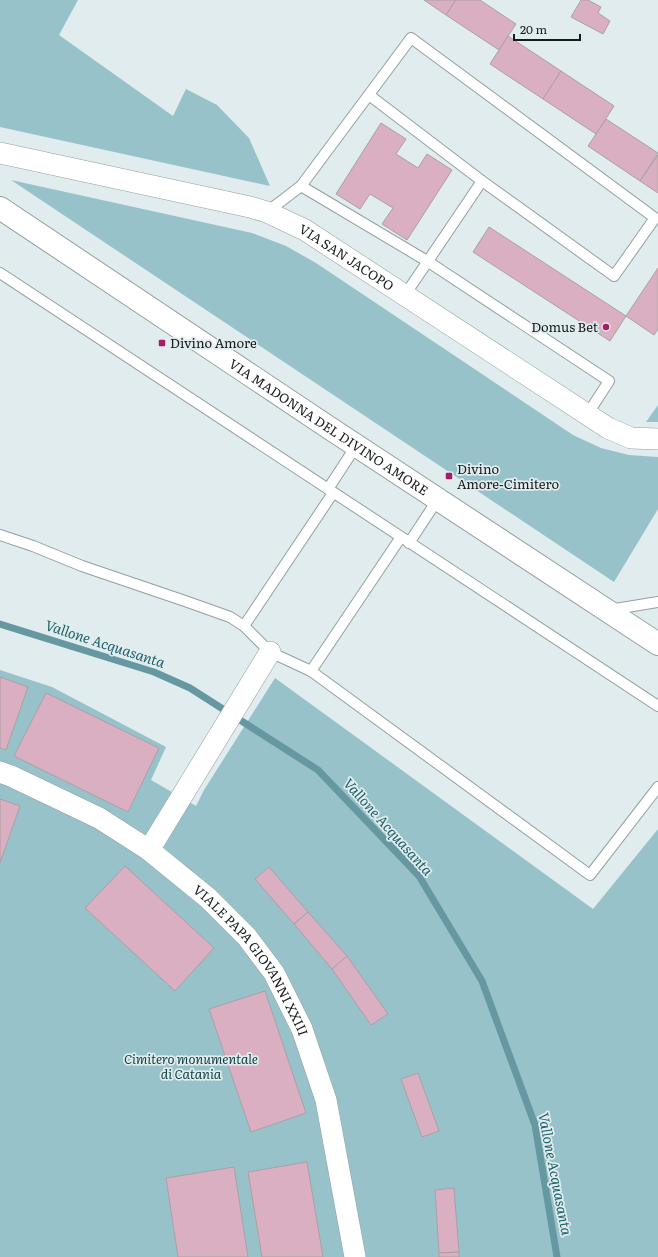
<svg xmlns="http://www.w3.org/2000/svg" width="658" height="1257" font-family="Literata,serif">
<style>
.green{fill:#98c2ca}
.lines{fill:none;stroke-linecap:round;stroke-linejoin:round}
.stream{stroke:#6598a1;stroke-width:7}
.building{fill:#daafc1;stroke:#aaa0a4}
.lane-casing{stroke:#949fa1;stroke-width:12}
.street-casing{stroke:#949fa1;stroke-width:22}
.secondary-casing{stroke:#949fa1;stroke-width:24}
.lane{stroke:#fff;stroke-width:10}
.street{stroke:#fff;stroke-width:21}
.secondary{stroke:#fff;stroke-width:22}
.poi-dot{fill:#a31d69;stroke:#e1ecee;stroke-width:1.5}
.labels{text-anchor:middle;stroke-width:3.5;stroke-linejoin:round;paint-order:stroke}
.street-label{font-size:13px;fill:#171b1c;stroke:#e1ecee}
.poi-label{font-size:13px;fill:#171b1c;stroke:#e1ecee;text-anchor:start}
.park-label{font-size:13px;font-style:italic;fill:#0d3d45;stroke:#e1ecee}
.water-label{font-size:14px;font-style:italic;fill:#1c616c;stroke:#e1ecee}
</style>
<rect width="100%" height="100%" fill="#e1ecee"/>
<!-- green -->
<g class="green">
<path d="M0,0H78L59,35L173,116L186,89L217,105L249,138L270,186L0,127Z"/>
<path d="M11,180L252,233L286,246L316,263L573,435L601,448L629,455L658,457V509L614,582Z"/>
<path d="M658,405V422H646Z"/>
<path d="M0,670L52,687L166,747L151,780L196,806L204,790L275,678L593,909L658,829V1257H0Z"/>
</g>
<g class="lines">
<!-- stream -->
<path class="stream" d="M0,624L154,672L190,688L318,770L419,876L482,981L535,1125L557,1257"/>
</g>
<!-- building -->
<g class="building">
<path d="M424,0H456L446,15Z"/>
<path d="M456,0H480L516,24L499,50L446,15Z"/>
<path d="M581,0H588L601,7L598,13L610,21L603,34L571,17Z"/>
<path d="M508,36L561,71L543,99L490,64Z"/>
<path d="M561,71L614,106L596,134L543,99Z"/>
<path d="M606,119L658,153L640,181L588,146Z"/>
<path d="M381,123L406,139L396,154L418,168L427,154L452,170L407,240L382,224L393,208L370,194L360,209L336,194Z"/>
<path d="M658,155V193L640,181Z"/>
<path d="M489,227L626,316L610,341L473,252Z"/>
<path d="M658,268V329L654,335L626,316Z"/>
<path d="M0,677L28,687L6,750L0,748Z"/>
<path d="M46,693L159,748L128,812L14,756Z"/>
<path d="M0,799L20,806L0,863Z"/>
<path d="M125,866L214,948L175,991L85,908Z"/>
<path d="M269,867L308,912L294,924L255,879Z"/>
<path d="M308,912L347,956L332,969L294,924Z"/>
<path d="M347,956L388,1014L371,1025L332,969Z"/>
<path d="M265,991L306,1113L251,1132L209,1009Z"/>
<path d="M418,1073L439,1131L422,1137L401,1079Z"/>
<path d="M307,1162L323,1257H262L248,1172Z"/>
<path d="M234,1167L248,1257H178L166,1178Z"/>
<path d="M454,1188L459,1252L439,1253L435,1190Z"/>
<path d="M459,1252V1257H439V1253Z"/>
</g>
<g class="lines">
<!-- lane casing -->
<g class="lane-casing">
<g id="lane">
<path d="M301,186L411,38L655,218L614,276L482,181L369,95"/>
<path d="M267,212L301,186L427,261L609,381L587,415"/>
<path d="M0,273L658,706"/>
<path d="M405,295L482,181"/>
<path d="M328,489L356,446"/>
<path d="M0,535L33,546L82,566L185,601L230,617L244,626L270,652L311,671L590,875L658,787"/>
<path d="M409,543L438,499"/>
<path d="M609,610L658,602"/>
<path d="M244,626L333,493"/>
<path d="M311,671L401,537"/>
</g>
</g>
<!-- street casing -->
<g class="street-casing">
<g id="street">
<path id="s1" d="M0,153L250,207L267,212L305,230L608,428L631,438L658,439"/>
<path id="s2" d="M0,772L11,776L99,818L149,850L208,898L247,937L274,973L302,1029L326,1100L355,1257"/>
<path d="M149,850L270,652"/>
</g>
</g>
<!-- secondary casing -->
<g class="secondary-casing">
<g id="secondary">
<path id="s3" d="M0,208L331,429L658,644"/>
</g>
</g>
<!-- lane -->
<use href="#lane" class="lane"/>
<!-- street -->
<use href="#street" class="street"/>
<!-- secondary -->
<use href="#secondary" class="secondary"/>
</g>
<!-- markers -->
<g class="poi-dot">
<circle cx="606" cy="327" r="4"/>
<rect x="158" y="339" width="8" height="8" rx="2"/>
<rect x="445" y="472" width="8" height="8" rx="2"/>
</g>
<g class="labels">
<!-- street labels -->
<g class="street-label">
<text dy="5" stroke="none"><textPath href="#s1" startOffset="365">VIA SAN JACOPO</textPath></text>
<text dy="5" stroke="none"><textPath href="#s3" startOffset="395">VIA MADONNA DEL DIVINO AMORE</textPath></text>
<text dy="5" stroke="none"><textPath href="#s2" startOffset="321">VIALE PAPA GIOVANNI XXIII</textPath></text>
</g>
<!-- poi labels -->
<g class="poi-label">
<text x="598" y="332" text-anchor="end">Domus Bet</text>
<text x="170" y="348">Divino Amore</text>
<text x="457" y="474">Divino<tspan x="457" dy="15">Amore-Cimitero</tspan></text>
</g>
<!-- park labels -->
<g class="park-label">
<text x="191" y="1064">Cimitero monumentale<tspan x="191" dy="15">di Catania</tspan></text>
</g>
<!-- water labels -->
<g class="water-label">
<text transform="translate(105 644) rotate(18)" y="5">Vallone Acquasanta</text>
<text transform="translate(388 827) rotate(48)" y="5">Vallone Acquasanta</text>
<text transform="translate(555 1174) rotate(79)" y="5">Vallone Acquasanta</text>
</g>
</g>
<!-- scale -->
<path d="M514 34v6h66v-6" fill="none" stroke="#171b1c" stroke-width="2"/>
<text x="520" y="34" font-size="12" fill="#171b1c" stroke="#e1ecee" stroke-width="3" paint-order="stroke">20 m</text>
</svg>
